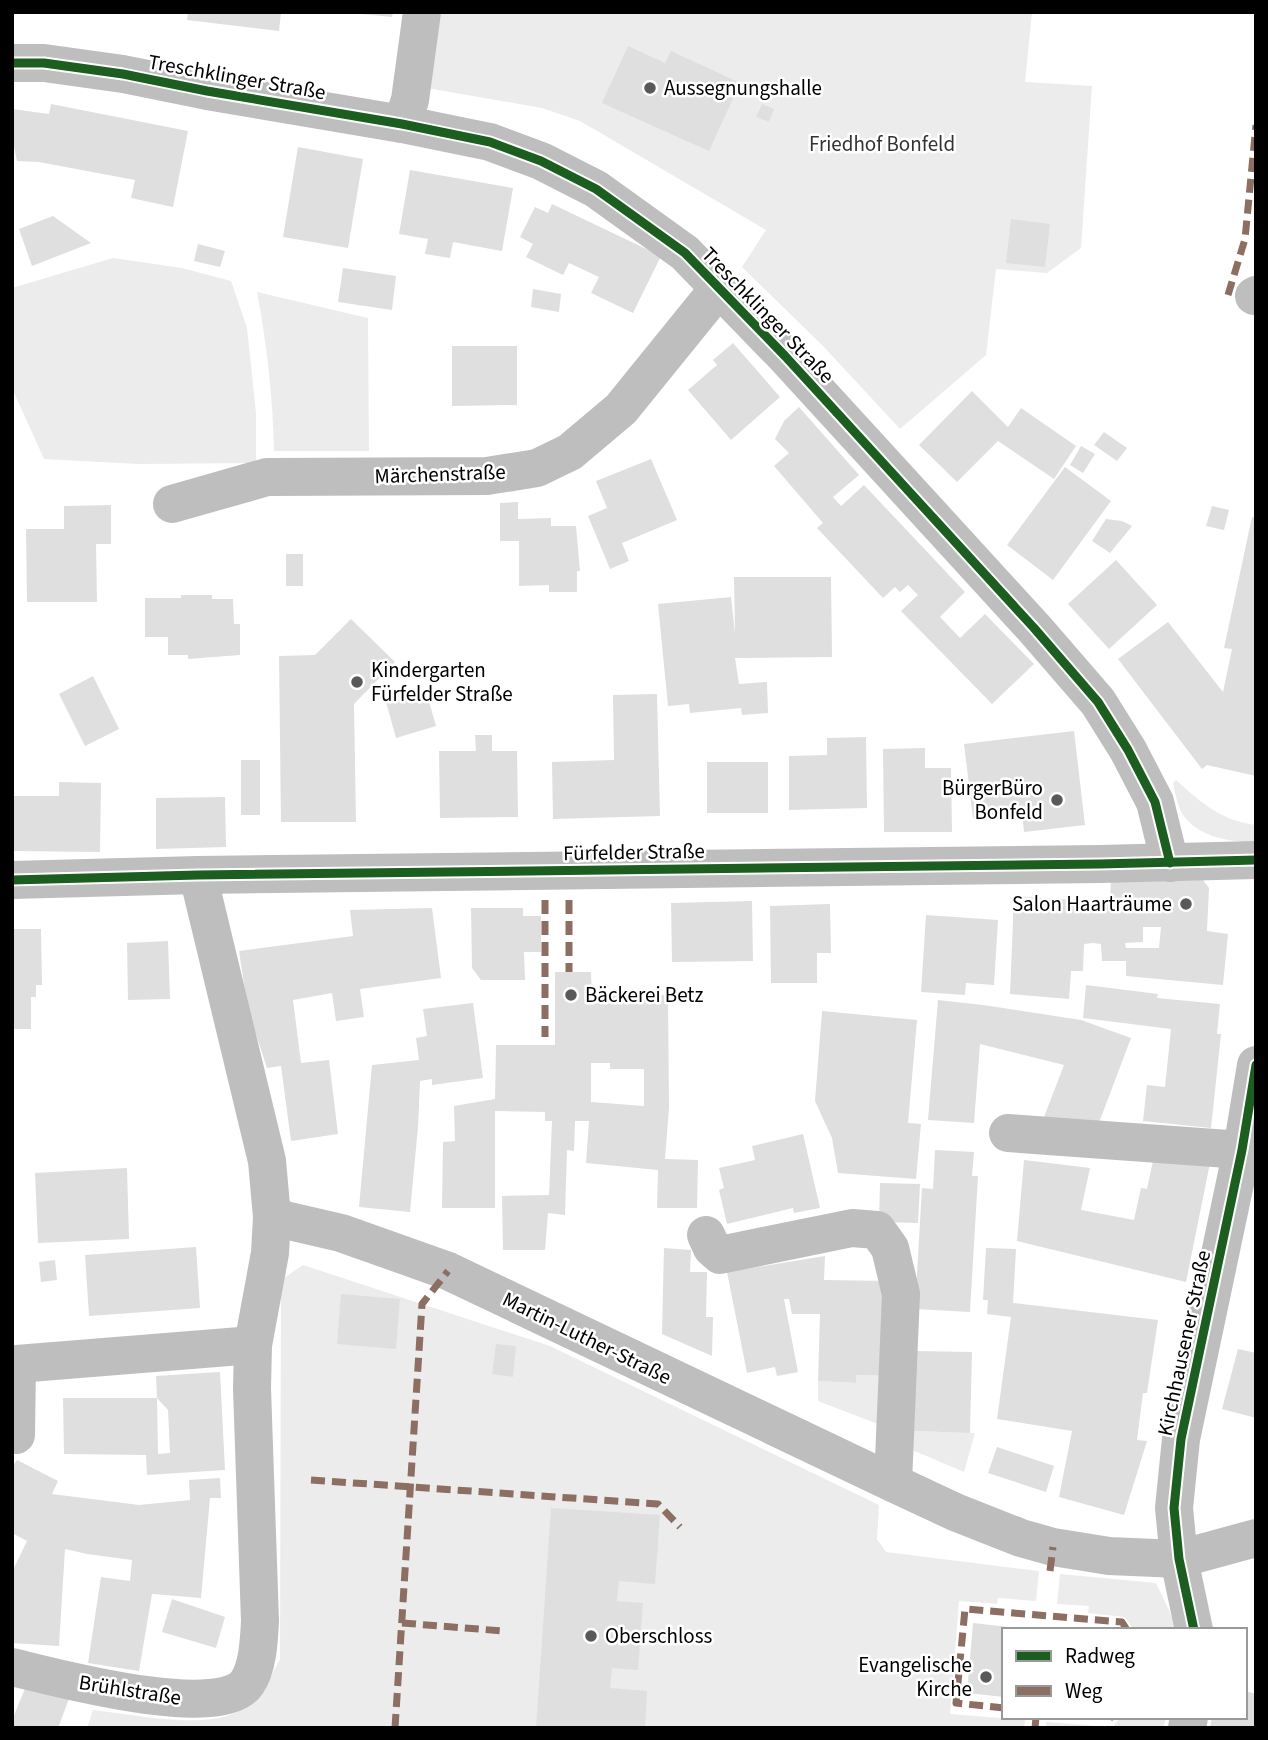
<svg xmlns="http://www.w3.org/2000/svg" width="1268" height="1740" font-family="'Source Sans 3',sans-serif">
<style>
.green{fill:#ececec}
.building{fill:#dfdfdf;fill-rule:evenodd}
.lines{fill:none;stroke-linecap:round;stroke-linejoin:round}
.minor{stroke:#bebebe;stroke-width:38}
.quiet{stroke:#8d6e63;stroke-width:7;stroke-dasharray:14 7;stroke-linecap:butt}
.cycleway-casing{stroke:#fff;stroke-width:13}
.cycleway{stroke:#1b5e20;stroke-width:9}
.poi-dot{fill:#595959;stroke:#fff;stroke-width:2.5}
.labels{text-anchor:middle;stroke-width:5;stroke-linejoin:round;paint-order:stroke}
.street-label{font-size:21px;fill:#000;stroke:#fff}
.poi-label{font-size:21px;fill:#000;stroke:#fff;text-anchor:start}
.park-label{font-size:21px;fill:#333;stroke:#fff}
</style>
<rect width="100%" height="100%" fill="#fff"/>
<!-- green -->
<g class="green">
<path d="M437,12H1032L1025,82L1092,86L1081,248L1047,273L996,269L986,355L900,429L823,346L742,267L766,230L580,121L542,108L427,88Z"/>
<path d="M113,258L182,268L231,281L247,328L256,413V463L139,464L44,459L12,388V288Z"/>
<path d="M257,292L368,318L369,451H274C273,398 267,345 257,292Z"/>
<path d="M1176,780C1200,802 1222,821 1256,825V842C1231,843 1193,836 1181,811C1177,803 1175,792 1173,783Z"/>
<path d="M303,1265L550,1346L879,1505L877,1539L886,1552L1039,1571L1036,1601L998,1598L997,1604L959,1601L950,1714L1025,1720L1024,1728H87L93,1710C131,1714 200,1729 235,1713C256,1704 270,1679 280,1659L281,1280Z"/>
<path d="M856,1375L889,1376L883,1426L818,1401V1381L855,1383Z"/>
<path d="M914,1431L975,1433L964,1472L910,1449Z"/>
<path d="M1060,1574L1156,1583L1173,1619L1174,1630H1134L1125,1617L1088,1613L1089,1606L1057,1604Z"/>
<path d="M1121,1717H1166L1163,1728H1046V1722L1113,1727Z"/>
</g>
<!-- building -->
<g class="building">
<path d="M188,12H281L279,31L187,20Z"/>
<path d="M362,12H393L392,17L362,14Z"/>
<path d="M628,46L665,63L671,51L740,83L709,151L602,103Z"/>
<path d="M51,104L188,131L173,207L131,198L135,180L39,162L17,161L12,137V109L49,114Z"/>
<path d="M762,104L774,109L769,122L756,117Z"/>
<path d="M298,147L363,159L348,248L283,237Z"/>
<path d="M410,170L513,188L502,251L453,242L450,258L425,254L428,239L399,234Z"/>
<path d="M552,204L661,256L633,313L591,293L599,277L569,263L563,275L526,257L533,244L520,237L535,207L548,213Z"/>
<path d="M53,216L91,243L32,266L19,229Z"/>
<path d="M1011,219L1050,224L1045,267L1006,263Z"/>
<path d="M198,244L225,251L220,267L194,261Z"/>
<path d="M343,268L396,276L392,310L338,302Z"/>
<path d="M533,289L561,294L559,312L531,307Z"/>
<path d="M733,343L780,397L731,440L688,390L717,365L713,360Z"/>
<path d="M452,346H517V405L452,406Z"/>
<path d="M972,391L1008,427L1021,408L1076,446L1054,479L998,441L957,482L919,445Z"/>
<path d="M799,407L859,475L833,497L841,506L864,485L965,592L940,617L960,638L985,614L1034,664L992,704L901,611L918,595L908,585L900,592L895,587L883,598L817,528L823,523L774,466L789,453L775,439L784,421Z"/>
<path d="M1104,432L1127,448L1117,461L1094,445Z"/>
<path d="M1081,446L1095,454L1083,473L1070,465Z"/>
<path d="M651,459L677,520L622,543L629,561L610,569L588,516L607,508L596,481Z"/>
<path d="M1065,467L1111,501L1053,580L1007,545Z"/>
<path d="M518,502V519L551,518V526H576L580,571H577V592H549V585L519,586V541H500V503Z"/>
<path d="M111,505V544H96L97,602H27L26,529H64V506Z"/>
<path d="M1212,506L1229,510L1224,530L1206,526Z"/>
<path d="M1252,517L1256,518V776L1207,765L1202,769L1118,659L1168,622L1223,692L1232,649L1224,648Z"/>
<path d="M1106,519L1122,521L1132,526L1110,553L1092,541Z"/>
<rect x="286" y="554" width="17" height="32"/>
<path d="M1116,560L1157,605L1109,649L1068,604Z"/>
<path d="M734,577H831L832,657L735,658L739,684L767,682L768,713L742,715L741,708L690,713L689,704L668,706L658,604L731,597L735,633Z"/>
<path d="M181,595H212V599H233L234,624H240V655L188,659V655H168V637H145V598H181Z"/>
<path d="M351,619L395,662L354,704L356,822H281L279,656L315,655Z"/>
<path d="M93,676L119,729L85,746L59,694Z"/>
<path d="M426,691L436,726L396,738L386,702Z"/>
<path d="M657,694L660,816L553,819L552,762L614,760L613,695Z"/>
<path d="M1074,731L1085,825L1024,832L1022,812L973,818L964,744Z"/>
<path d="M475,735H492V751H517L518,817L440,818L439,751H476Z"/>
<path d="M866,737L867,808L789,810V756L827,755V738Z"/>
<path d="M925,748V768H951L952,832H884L883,749Z"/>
<rect x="241" y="760" width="19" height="55"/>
<rect x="707" y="762" width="61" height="51"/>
<path d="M59,782L101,783L100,852L12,851V796H59Z"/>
<path d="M225,797L226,847L156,849V798Z"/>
<path d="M1111,876L1203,880L1209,888L1207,931L1228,934L1223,985L1126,976V961H1102L1101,944L1093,943L1084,944L1083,971H1071L1069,999L1010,994L1014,896L1110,902ZM1143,927H1161L1159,948H1126L1125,943L1143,942Z"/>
<path d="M752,901L753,961L672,962L671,903Z"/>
<path d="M830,904L831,953H817V983H771L770,906Z"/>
<path d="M432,908L441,978L360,989L364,1017L336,1021L332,993L293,1000L301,1063L329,1060L338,1134L291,1141L281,1066L267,1068L248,1010L239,951L353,936L350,910Z"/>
<path d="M471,908H523V916H541V952H524L525,980H481L472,968Z"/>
<path d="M926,915L998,920L994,985L966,983L965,995L921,992Z"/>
<path d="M12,929H41L42,985H36V997H31V1029H12Z"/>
<path d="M168,941L170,999L128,1000L127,943Z"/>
<path d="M555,972H591L592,995H668L669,1108L665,1159L698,1160L697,1208H657L658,1170L586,1163L589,1121H575L574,1151L567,1150L565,1215L548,1213L545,1250H503L502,1196L549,1195L552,1121H545V1112L495,1111V1208H442L443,1142L455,1141L454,1106L495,1099L496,1045H555ZM591,1063H610V1069H644V1106L591,1102Z"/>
<path d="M1086,985L1158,994L1157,998L1220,1004L1217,1034H1221L1211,1128L1143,1121L1147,1085L1165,1087L1171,1029L1083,1018Z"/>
<path d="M938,1000L983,1005L1081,1020L1131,1038L1094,1136L1044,1117L1064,1065L980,1044L974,1123L928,1120Z"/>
<path d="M473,1003L483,1078L432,1085V1079L420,1081L418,1127L410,1212L359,1207L372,1065L419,1060L416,1038L427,1036L423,1009Z"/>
<path d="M822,1011L917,1020L908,1123L921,1124L916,1179L838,1173L832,1138L815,1101Z"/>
<path d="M803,1134L820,1208L794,1213L793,1208L727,1224L719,1190L724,1188L719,1168L755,1160L752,1146Z"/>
<path d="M935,1150L974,1152L972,1176H978L970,1312L915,1309L922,1188L933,1189Z"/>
<path d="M1154,1156L1210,1163L1186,1282L1017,1241L1024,1160L1090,1168L1081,1210L1134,1220L1141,1188L1147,1189Z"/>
<path d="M127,1168L129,1239L38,1243L35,1173Z"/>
<path d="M880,1183L920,1184L918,1223L879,1222Z"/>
<path d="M196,1247L200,1308L89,1316L85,1255Z"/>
<path d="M664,1248L691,1250L690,1272H707L706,1317H713L712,1356L662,1334Z"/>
<path d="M986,1248L1016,1249L1013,1303L1158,1320L1147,1393H1143L1137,1440L1147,1441L1124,1515L1059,1497L1072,1431L997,1419L1011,1317L987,1314L988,1300H983Z"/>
<path d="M825,1256L824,1280L891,1281L889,1376L856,1375V1383L818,1381L820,1314H792L789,1299H784L798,1372L777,1376L775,1367L747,1373L727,1272Z"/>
<path d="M55,1260L57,1280L41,1282L39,1262Z"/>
<path d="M341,1294L400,1299L396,1349L337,1344Z"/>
<path d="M496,1344L516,1346L513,1377L492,1374Z"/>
<path d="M1238,1349L1256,1353V1418L1222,1409Z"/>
<path d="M916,1351L972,1352L970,1433L914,1431Z"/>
<path d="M220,1372L225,1470L147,1475L146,1455L64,1454L63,1398H157L158,1454L170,1453L168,1410L157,1398L156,1376Z"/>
<path d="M997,1447L1054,1466L1046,1492L988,1473Z"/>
<path d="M17,1460L58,1481L52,1494L139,1505L190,1500L189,1480L220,1478L221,1498H210L201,1598L152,1594L139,1671L88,1663L101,1577L130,1581L132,1560L87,1554L65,1549L59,1646L12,1643V1572L27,1541L12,1533V1467Z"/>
<path d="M551,1508L660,1515L655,1584L619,1581L617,1601L643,1603L638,1670L612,1668L610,1688L647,1691L645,1728H536Z"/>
<path d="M172,1599L225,1617L216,1648L162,1632Z"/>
<path d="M973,1623L1018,1628V1630H1004V1697L967,1693Z"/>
<path d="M29,1679L70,1696L58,1728H12V1720Z"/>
<path d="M1245,1691L1256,1694V1728H1210L1212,1717H1245Z"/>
</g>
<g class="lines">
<!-- minor -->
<g class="minor">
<path d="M12,63H44L123,74L207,91L402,124L490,142L541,161L596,189L685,253L719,288L785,356L1034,628L1098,702L1128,750L1155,802L1170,863"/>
<path d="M402,124L410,100L422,12"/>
<path d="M1254,296L1256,295"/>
<path d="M172,504L267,477L487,476L537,468L570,452L621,409L719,288"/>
<path d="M12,880L198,875L1100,864L1256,860"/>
<path d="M1008,1133L1242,1150"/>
<path d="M272,1217L341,1233L448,1271L893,1483L955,1512L1021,1538L1053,1547L1109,1556L1179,1559L1256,1538"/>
<path d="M706,1235L712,1248L720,1255L852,1228L877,1230L890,1248L901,1294L893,1483"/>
<path d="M16,1435L17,1364L253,1345"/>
<path d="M1194,1630L1179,1559L1174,1508L1181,1439L1242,1150L1256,1065"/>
<path d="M12,1667C54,1677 220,1722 247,1683C258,1667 259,1640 260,1621L252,1388L253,1345L270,1253L272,1217L267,1161L198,875"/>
<path d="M1187,1728L1189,1717"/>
</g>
<!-- quiet -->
<g class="quiet">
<path d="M1228,295L1245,239L1256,125"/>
<path d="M545,900V1037"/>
<path d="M569,900V972"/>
<path d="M311,1480L658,1504L680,1527"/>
<path d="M1050,1571L1053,1547"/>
<path d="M402,1623L503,1631"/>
<path d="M1004,1708L956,1703L965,1609L1122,1622L1127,1630"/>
<path d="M1111,1717H1113"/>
<path d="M395,1728L422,1304L448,1271"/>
<path d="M1035,1728L1036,1717"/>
</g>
<!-- cycleway casing -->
<g class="cycleway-casing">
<g id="cycleway">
<path d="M12,63H44L123,74L207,91L402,124L490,142L541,161L596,189L685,253L719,288L785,356L1034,628L1098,702L1128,750L1155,802L1170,863"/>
<path d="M12,880L198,875L1100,864L1256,860"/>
<path d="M1194,1630L1179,1559L1174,1508L1181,1439L1242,1150L1256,1065"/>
</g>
</g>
<!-- cycleway -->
<use href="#cycleway" class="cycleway"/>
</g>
<!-- markers -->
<g class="poi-dot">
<circle cx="650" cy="88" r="7"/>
<circle cx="357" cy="682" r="7"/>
<circle cx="1057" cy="800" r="7"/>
<circle cx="1186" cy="904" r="7"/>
<circle cx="571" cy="995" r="7"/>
<circle cx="591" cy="1636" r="7"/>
<circle cx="986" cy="1677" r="7"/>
</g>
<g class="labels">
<!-- street labels -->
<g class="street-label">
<text transform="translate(237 77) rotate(10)" y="7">Treschklinger Straße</text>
<text transform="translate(768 315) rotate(46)" y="7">Treschklinger Straße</text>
<text transform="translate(440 474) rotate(-2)" y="7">Märchenstraße</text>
<text transform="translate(634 852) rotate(-1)" y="7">Fürfelder Straße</text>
<text transform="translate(587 1338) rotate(26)" y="7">Martin-Luther-Straße</text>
<text transform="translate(1184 1343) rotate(-78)" y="7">Kirchhausener Straße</text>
<text transform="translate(130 1690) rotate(9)" y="7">Brühlstraße</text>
</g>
<!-- poi labels -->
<g class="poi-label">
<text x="664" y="95">Aussegnungshalle</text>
<text x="371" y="677">Kindergarten<tspan x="371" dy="24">Fürfelder Straße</tspan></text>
<text x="1043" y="795" text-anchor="end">BürgerBüro<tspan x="1043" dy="24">Bonfeld</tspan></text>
<text x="1172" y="911" text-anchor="end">Salon Haarträume</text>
<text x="585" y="1002">Bäckerei Betz</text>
<text x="605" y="1643">Oberschloss</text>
<text x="972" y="1672" text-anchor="end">Evangelische<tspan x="972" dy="24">Kirche</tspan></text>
</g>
<!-- park labels -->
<g class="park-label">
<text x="882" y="151">Friedhof Bonfeld</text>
</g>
</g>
<!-- border -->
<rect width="1268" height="1740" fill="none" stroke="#000000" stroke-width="28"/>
<!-- legend -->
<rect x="1002" y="1628" width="245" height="91" fill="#ffffff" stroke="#999999" stroke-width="2"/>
<rect x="1016" y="1651" width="35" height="10" fill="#1b5e20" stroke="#999999" stroke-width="2"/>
<text x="1065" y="1663" font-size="21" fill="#000000">Radweg</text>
<rect x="1016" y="1686" width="35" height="10" fill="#8d6e63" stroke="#999999" stroke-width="2"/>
<text x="1065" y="1698" font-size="21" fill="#000000">Weg</text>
</svg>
